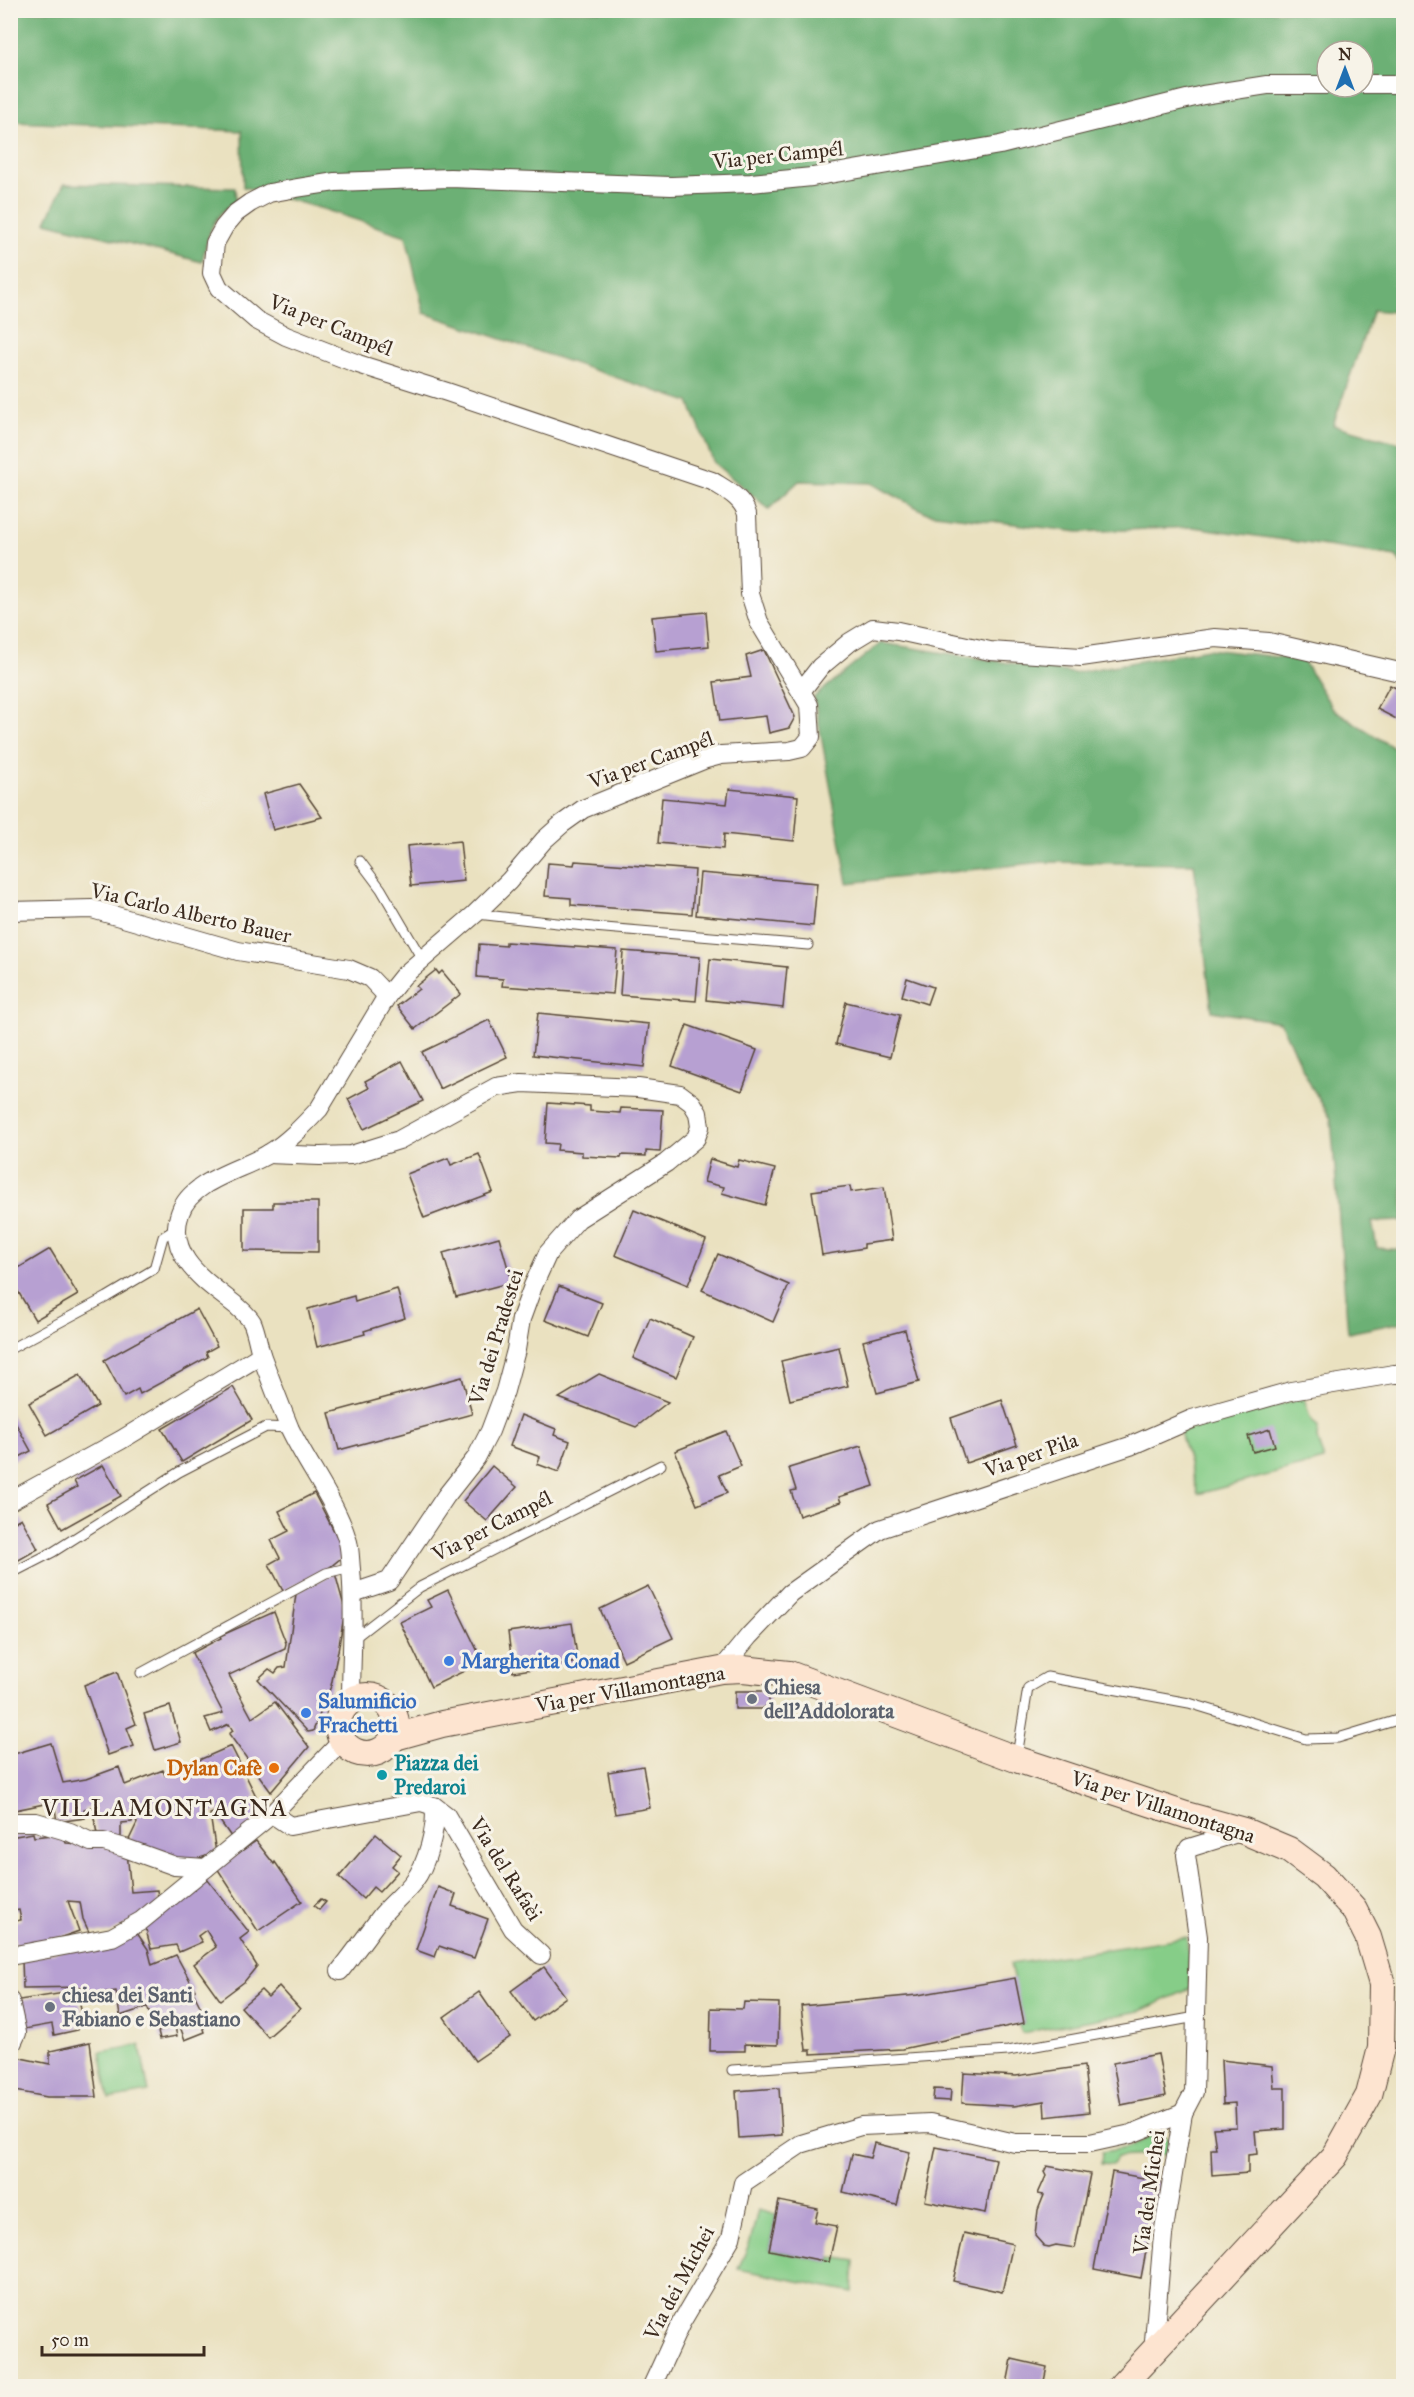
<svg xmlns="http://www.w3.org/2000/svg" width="1414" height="2397" font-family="'IM FELL Great Primer',serif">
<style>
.green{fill:#86cd88;stroke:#607c53;stroke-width:1.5}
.forest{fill:#6cb074;stroke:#546d49;stroke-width:1.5;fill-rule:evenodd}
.building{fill:#b7a0d2}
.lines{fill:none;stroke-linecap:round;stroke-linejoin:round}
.lane-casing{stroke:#554536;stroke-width:11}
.street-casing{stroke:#554536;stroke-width:20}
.secondary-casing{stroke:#554536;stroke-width:28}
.lane{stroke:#fff;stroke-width:9}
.street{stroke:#fff;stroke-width:18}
.secondary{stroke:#fde4d0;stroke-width:26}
.shop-dot{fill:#3f7fe0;stroke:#f7f3e8;stroke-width:2}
.worship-dot{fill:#6b7280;stroke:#f7f3e8;stroke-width:2}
.food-dot{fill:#e8710a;stroke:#f7f3e8;stroke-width:2}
.culture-dot{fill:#0f9aa8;stroke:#f7f3e8;stroke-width:2}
.labels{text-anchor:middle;stroke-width:6;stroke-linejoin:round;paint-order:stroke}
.street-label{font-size:21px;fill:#3b2a1e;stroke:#f7f3e8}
.shop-label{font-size:21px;font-weight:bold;fill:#366cbe;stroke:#f7f3e8;text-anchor:start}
.worship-label{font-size:21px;font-weight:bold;fill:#5b616d;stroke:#f7f3e8;text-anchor:start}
.culture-label{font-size:21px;font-weight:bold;fill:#0d838f;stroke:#f7f3e8;text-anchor:start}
.food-label{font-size:21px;font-weight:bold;fill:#c56008;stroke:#f7f3e8;text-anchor:end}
.quarter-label{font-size:24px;letter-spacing:1.5px;fill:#3b2a1e;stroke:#f7f3e8}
</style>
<rect width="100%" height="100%" fill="#f7f3e8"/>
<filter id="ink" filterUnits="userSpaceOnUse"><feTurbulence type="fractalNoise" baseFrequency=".0167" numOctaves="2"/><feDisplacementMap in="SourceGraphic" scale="12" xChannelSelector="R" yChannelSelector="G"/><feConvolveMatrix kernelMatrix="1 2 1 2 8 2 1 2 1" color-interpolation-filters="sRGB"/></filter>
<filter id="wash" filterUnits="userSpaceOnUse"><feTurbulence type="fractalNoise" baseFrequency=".008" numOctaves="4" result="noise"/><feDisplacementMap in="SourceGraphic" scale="24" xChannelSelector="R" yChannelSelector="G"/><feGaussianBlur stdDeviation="1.35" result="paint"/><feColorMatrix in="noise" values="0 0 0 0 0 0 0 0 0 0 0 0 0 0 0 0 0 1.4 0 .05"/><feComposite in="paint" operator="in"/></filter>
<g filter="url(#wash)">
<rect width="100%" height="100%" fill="#eae1c0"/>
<!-- green -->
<g class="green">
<path d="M1304,1398L1310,1418L1318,1427L1317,1439L1324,1460L1198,1494L1180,1432Z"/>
<path d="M1187,1937L1190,1989L1140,2011L1022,2033L1018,2024L1024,2023L1010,1964Z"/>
<path d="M140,2045L149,2092L109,2099L100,2052Z"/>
<path d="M1156,2134C1170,2134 1170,2142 1172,2154L1116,2157L1112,2165L1101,2164L1102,2152L1126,2148Z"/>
<path d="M758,2210L776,2215L769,2250L829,2262L831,2257L855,2261L853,2292L738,2269L750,2242Z"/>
</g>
<!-- forest -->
<g class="forest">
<path d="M11,11H1403V313L1373,310L1333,425L1403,444V567L1396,556L1193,527L1079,532L927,513L871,483L799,481L769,509L714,463L689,402L424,313L406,236L323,209L243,187L242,131L11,122ZM1327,51H1363V87H1327Z"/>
<path d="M64,184L235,188L236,201C211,216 208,235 202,262L46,222Z"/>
<path d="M881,643L1073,673L1208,649L1303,660L1333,709L1403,754V1221L1372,1222L1377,1248L1403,1250V1322L1348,1333L1331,1119L1311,1086L1280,1022L1212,1011L1194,864L1044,862L848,883L814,697Z"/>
</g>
<g id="blocks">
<!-- building -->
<g class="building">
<path d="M706,612L709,646L656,651L652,617Z"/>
<path d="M764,650L795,717L789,728L769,733L766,716L720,721L714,682L751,677L746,656Z"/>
<path d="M1390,685L1404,692V723L1377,709Z"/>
<path d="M299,784L322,817L273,830L263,794Z"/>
<path d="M729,789L798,796L794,841L724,834L723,849L658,843L662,798L727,804Z"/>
<path d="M460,841L464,881L411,886L407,846Z"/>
<path d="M575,861L695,870L692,914L571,905V898L545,896L548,863L574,865Z"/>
<path d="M700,873L817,883L813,926L696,915Z"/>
<path d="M506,942L617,950L613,994L502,986L503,979L477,977L479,944L506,946Z"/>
<path d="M623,951L700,957L696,1001L620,995Z"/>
<path d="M710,959L787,967L783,1008L706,1000Z"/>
<path d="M436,970L439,974L442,971L461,994L415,1029L397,1006L419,989L416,986Z"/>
<path d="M907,978L933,987L927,1004L902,996Z"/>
<path d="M846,1002L900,1015L890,1057L836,1044Z"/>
<path d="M538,1013L649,1024L644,1067L533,1055Z"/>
<path d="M489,1020L507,1057L440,1089L422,1052Z"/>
<path d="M687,1025L757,1050L742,1091L672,1066Z"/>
<path d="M402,1061L423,1101L364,1129L348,1099L369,1088L365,1081Z"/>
<path d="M548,1103L590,1106V1111L620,1113L621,1108L663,1110L660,1152L646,1151V1156L622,1155L621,1158L582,1156V1152L557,1150L558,1144L545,1143Z"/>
<path d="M479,1154L493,1192L424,1218L407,1174L448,1158L451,1165Z"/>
<path d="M710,1159L737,1167L739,1160L775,1169L765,1205L722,1193L724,1187L704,1182Z"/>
<path d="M850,1186L851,1192L884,1187L892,1240L864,1244V1248L822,1255L812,1191Z"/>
<path d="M273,1202H318V1252L244,1251V1208H273Z"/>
<path d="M634,1210L706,1240L688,1285L615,1255Z"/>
<path d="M499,1237L512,1282L456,1297L443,1253Z"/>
<path d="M50,1249L78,1295L35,1320L10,1278V1273Z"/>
<path d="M718,1254L789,1285L773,1322L702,1290Z"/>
<path d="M559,1286L602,1303L588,1337L545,1320Z"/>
<path d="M397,1289L405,1318L364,1331L365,1334L317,1347L308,1309L354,1296L355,1302Z"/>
<path d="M197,1309L217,1346L206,1352L208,1357L140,1394L138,1389L124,1397L104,1360Z"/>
<path d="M650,1318L693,1337L676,1377L633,1358Z"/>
<path d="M905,1330L919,1382L877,1393L863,1341Z"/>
<path d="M839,1347L848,1386L790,1400L781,1361Z"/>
<path d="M599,1374L668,1402L636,1427L559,1398Z"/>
<path d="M80,1375L98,1406L47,1435L29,1403Z"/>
<path d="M462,1377L472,1414L339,1450L329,1413Z"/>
<path d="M233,1387L252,1420L182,1462L162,1429Z"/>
<path d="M1002,1400L1017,1445L966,1463L951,1418Z"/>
<path d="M10,1413L31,1451L10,1462Z"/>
<path d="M521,1415L556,1429L554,1435L570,1441L559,1472L537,1464L540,1457L510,1446Z"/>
<path d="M1270,1429L1275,1446L1253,1452L1248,1436Z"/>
<path d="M726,1431L741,1466L719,1475L727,1493L697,1505L675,1451Z"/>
<path d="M861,1446L874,1486L839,1497L841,1502L799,1516L791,1491L796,1490L789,1468Z"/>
<path d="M103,1465L121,1496L62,1529L48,1503L77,1487L74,1481Z"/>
<path d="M492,1466L517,1487L487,1521L463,1501Z"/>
<path d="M314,1493L346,1554L330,1567L283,1591L269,1564L280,1558L271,1540L289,1531L279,1511Z"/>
<path d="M21,1518L38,1549L10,1565V1524Z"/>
<path d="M335,1573L345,1610L338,1651L331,1686L313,1731L308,1732L258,1679L269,1669L275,1673L279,1668L286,1667L296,1594L309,1585Z"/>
<path d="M648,1586L673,1638L624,1661L600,1609Z"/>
<path d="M448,1590L483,1662L431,1687L400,1622L431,1607L427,1600Z"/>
<path d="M274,1612L286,1643L285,1649L229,1675L252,1718L275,1702L309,1747L271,1792L229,1734L233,1731L229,1724L211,1732L205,1718L223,1713L192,1653L221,1638L220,1636Z"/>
<path d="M572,1623L578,1662L513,1672L508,1632Z"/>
<path d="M117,1672L136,1724L127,1728L134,1746L108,1755L84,1685Z"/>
<path d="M735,1691H762L769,1694V1704L762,1709H735Z"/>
<path d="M170,1706L181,1742L155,1750L144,1714Z"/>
<path d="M51,1743L63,1783L86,1779L119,1767L125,1785L163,1770L165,1775L231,1746L256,1796L252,1799L264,1813L234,1841L220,1821V1810L210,1814L216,1853L190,1861L126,1846L137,1823L134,1810L132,1822L121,1823V1841L98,1839L92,1807L84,1809L85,1818L57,1822L54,1802L10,1811V1744L14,1754Z"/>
<path d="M643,1766L650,1808L615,1814L608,1772Z"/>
<path d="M33,1833L34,1837L63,1834L66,1843L99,1845L127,1852L131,1892L157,1890L159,1906L110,1933L89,1932L83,1919L80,1902L68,1901L79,1931L59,1938L16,1946L11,1922L21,1920L19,1910L10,1911V1837Z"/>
<path d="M376,1834L401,1855L392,1866L398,1871L379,1892L373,1887L363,1899L339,1877Z"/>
<path d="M256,1841L274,1864L275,1862L302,1901L258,1931L217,1868Z"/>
<path d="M207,1879L249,1932L240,1939L257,1966L244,1982L220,2000L194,1964L216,1947L206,1930L198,1936L202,1942L179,1952L176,1945L151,1949L144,1922Z"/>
<path d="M438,1887L456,1894L452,1906L488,1919L474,1958L439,1946L435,1957L416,1950Z"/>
<path d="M321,1899L326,1902L319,1910L314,1906Z"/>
<path d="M137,1933L148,1949L152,1965L176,1955L195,1990L193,1992L202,2010L198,2011L205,2032L185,2040L179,2024H174L173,2020L155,2027L147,2007L120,2016L116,1991L85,1995L86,1987L23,1988L22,1960Z"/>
<path d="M544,1967L566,1997L533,2021L511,1991Z"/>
<path d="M1015,1978L1024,2023L902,2049L811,2054V2050H806L801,2006L918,1995Z"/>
<path d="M279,1986L300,2009L268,2037L241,2007L261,1990L268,1997Z"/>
<path d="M77,1991L82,2014L75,2015L78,2030L54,2035L52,2024L25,2029L19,2000Z"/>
<path d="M479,1992L510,2037L475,2061L444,2017Z"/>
<path d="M744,2002L779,2003L778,2045L745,2044V2051H710L711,2008L743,2009Z"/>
<path d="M175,2027L177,2036L160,2039L158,2031Z"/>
<path d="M90,2042L97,2097H47L10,2090L11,2056L50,2064V2051Z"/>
<path d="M1158,2054L1166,2096L1121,2105L1113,2063Z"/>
<path d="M1221,2060L1272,2066L1274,2088H1285V2129L1255,2131L1257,2154L1248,2155V2173L1212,2176L1211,2149H1216L1213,2128L1236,2127L1235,2103L1223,2104Z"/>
<path d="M1084,2066L1089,2112L1045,2117L1044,2101L1014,2106L962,2103L964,2073L1016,2076Z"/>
<path d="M779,2088L782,2135L739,2138L736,2091Z"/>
<path d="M934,2089L951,2090L950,2101L933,2100Z"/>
<path d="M874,2143L910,2152L897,2205L843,2192L852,2154L870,2158Z"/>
<path d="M936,2147L996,2159L985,2213L925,2201Z"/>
<path d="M1047,2166L1090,2174L1075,2248L1056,2245L1049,2247L1044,2246L1035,2236L1038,2210L1044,2195L1038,2194L1046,2176L1044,2172Z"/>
<path d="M1112,2172L1159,2181L1141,2278L1094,2269Z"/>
<path d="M779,2201L818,2209L815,2222L837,2226L829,2262L769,2250Z"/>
<path d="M964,2233L1013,2244L1002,2292L953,2281Z"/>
<path d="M1012,2359L1047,2367L1043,2386L1007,2384Z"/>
</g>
</g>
</g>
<g filter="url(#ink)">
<use href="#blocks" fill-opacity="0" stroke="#554536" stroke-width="1.5"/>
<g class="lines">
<!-- lane casing -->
<g class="lane-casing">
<g id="lane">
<path d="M360,861L381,889L422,959"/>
<path d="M477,914L593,927L808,945"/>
<path d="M10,1349L107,1297L154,1269L163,1237L177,1228"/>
<path d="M10,1574L53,1552L179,1472L266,1427L290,1428"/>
<path d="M353,1639L420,1587L661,1465"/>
<path d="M141,1673L326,1573L351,1567"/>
<path d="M1017,1756L1028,1688L1047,1677L1189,1703L1306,1739L1338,1738L1404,1718"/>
<path d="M732,2070L1008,2051L1196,2017"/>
</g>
</g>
<!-- street casing -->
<g class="street-casing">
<g id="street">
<path d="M1363,84H1404"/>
<path d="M802,690L820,667L850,642L873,628L898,631L990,651L1081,657L1215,638L1269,642L1404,673"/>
<path d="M10,911L92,909L238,951L349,969L370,978L387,996"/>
<path d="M268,1154L320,1156L351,1155L399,1140L496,1087L522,1083L638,1088L680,1094L692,1103L698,1113L700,1127L696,1138L666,1163L578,1219L548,1253L533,1286L521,1319L516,1350L505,1391L490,1431L476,1458L446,1496L389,1581L353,1593"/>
<path d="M10,1501L121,1440L261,1355"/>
<path d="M721,1670L749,1636L790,1593L880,1529L1130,1446L1192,1419L1291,1391L1394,1374H1404"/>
<path d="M351,1700C351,1656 355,1612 351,1569C350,1560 350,1550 348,1542C336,1501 308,1467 290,1429C280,1405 271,1381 262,1357C258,1346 257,1333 252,1322C247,1314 237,1306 229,1300C201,1278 166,1254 180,1213C191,1180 242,1170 268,1154C287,1143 304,1125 319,1109L387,996L403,976L475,914L509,881L544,840L562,824L583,809L706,759L721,755L789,751L802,748L811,737L809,705L759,622L750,594L747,514C742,497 726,490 712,481L447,392L358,364L286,336L256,320L219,288L212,273L215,243L224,227L236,213L250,203L269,193L297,188L335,182L450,178L671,186L751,183L812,177L1000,145L1203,95L1267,85H1327"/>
<path d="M272,1814L290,1826L421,1802L434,1806L446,1815L513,1929L541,1955"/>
<path d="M10,1822H36L70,1832L91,1842H104L125,1848L175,1866L206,1868"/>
<path d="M10,1956L112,1937L141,1921L272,1814L342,1741"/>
<path d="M340,1971C354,1953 368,1934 382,1915C392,1903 404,1894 414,1881C426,1866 438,1826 434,1806"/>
<path d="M10,2001L17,2033L10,2048"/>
<path d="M1183,2113L1194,2092L1198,1937L1186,1855L1189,1848L1244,1831"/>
<path d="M652,2386L681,2323L731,2238L743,2183L801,2144L861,2126L930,2123L1015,2143H1090L1131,2134L1183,2113L1163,2235L1153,2353"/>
</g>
</g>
<!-- secondary casing -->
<g class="secondary-casing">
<g id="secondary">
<circle cx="367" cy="1725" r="29"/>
<path d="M395,1737L442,1724L721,1670L743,1669L789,1674L1016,1759L1186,1815L1244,1831L1289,1850L1324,1876L1354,1909L1368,1937L1382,1984L1381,2048L1369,2095L1335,2156L1121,2386"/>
</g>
</g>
<!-- lane -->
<use href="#lane" class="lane"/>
<!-- street -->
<use href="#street" class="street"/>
<!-- secondary -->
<use href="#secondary" class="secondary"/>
</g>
</g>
<!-- markers -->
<g class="shop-dot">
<circle cx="449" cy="1661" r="6"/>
<circle cx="306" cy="1713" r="6"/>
</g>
<g class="worship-dot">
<circle cx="752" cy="1699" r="6"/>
<circle cx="50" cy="2007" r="6"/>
</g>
<circle class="food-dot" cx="274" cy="1768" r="6"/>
<circle class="culture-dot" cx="382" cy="1775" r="6"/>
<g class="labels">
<!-- street labels -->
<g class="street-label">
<text transform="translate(778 155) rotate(-6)" y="7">Via per Campél</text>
<text transform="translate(331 325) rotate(22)" y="7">Via per Campél</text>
<text transform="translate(651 760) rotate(-20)" y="7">Via per Campél</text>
<text transform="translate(191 913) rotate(13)" y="7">Via Carlo Alberto Bauer</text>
<text transform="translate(496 1337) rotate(-73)" y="7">Via dei Pradestei</text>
<text transform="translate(1031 1455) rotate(-19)" y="7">Via per Pila</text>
<text transform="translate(492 1526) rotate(-27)" y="7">Via per Campél</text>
<text transform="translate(630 1689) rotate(-10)" y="7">Via per Villamontagna</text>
<text transform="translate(1163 1807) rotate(18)" y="7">Via per Villamontagna</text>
<text transform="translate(506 1869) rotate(58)" y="7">Via del Rafaèi</text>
<text transform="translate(1149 2192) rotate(-82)" y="7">Via dei Michei</text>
<text transform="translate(679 2283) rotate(-62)" y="7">Via dei Michei</text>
</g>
<!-- shop labels -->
<g class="shop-label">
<text x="461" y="1668">Margherita Conad</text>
<text x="318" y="1708">Salumificio<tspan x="318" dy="24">Frachetti</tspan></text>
</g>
<!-- worship labels -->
<g class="worship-label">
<text x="764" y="1694">Chiesa<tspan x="764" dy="24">dell'Addolorata</tspan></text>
<text x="62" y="2002">chiesa dei Santi<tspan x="62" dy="24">Fabiano e Sebastiano</tspan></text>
</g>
<!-- culture labels -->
<g class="culture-label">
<text x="394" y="1770">Piazza dei<tspan x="394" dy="24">Predaroi</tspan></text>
</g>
<!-- food labels -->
<g class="food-label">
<text x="262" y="1775">Dylan Cafè</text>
</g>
<!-- quarter labels -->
<g class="quarter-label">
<text x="165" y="1816">VILLAMONTAGNA</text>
</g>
</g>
<!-- margin -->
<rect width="1414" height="2397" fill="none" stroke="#f7f3e8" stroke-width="36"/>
<!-- north arrow -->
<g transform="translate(1345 69)"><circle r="28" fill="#f7f3e8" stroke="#aca397" stroke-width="1.5"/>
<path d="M0-4.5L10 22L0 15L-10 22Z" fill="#1f6fb2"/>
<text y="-9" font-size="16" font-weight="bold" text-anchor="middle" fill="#3b2a1e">N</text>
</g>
<!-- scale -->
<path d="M42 2346v9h162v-9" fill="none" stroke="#3b2a1e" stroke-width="3"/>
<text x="51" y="2346" font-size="18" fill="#3b2a1e" stroke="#f7f3e8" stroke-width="4.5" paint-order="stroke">50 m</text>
</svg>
